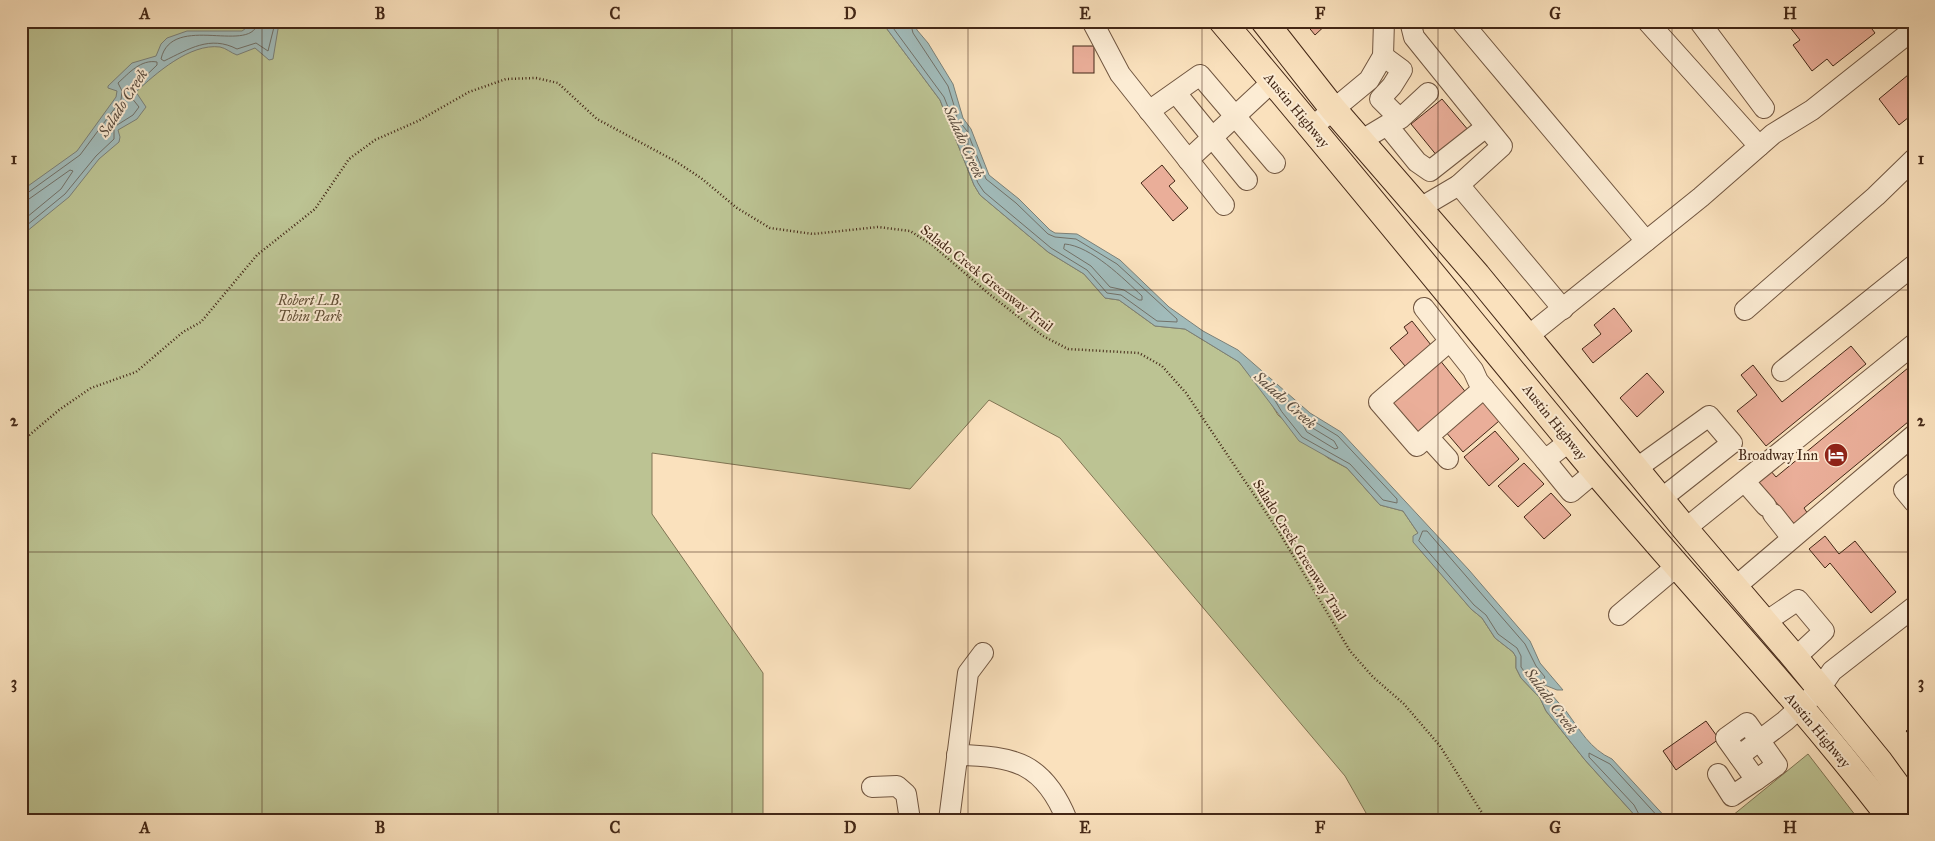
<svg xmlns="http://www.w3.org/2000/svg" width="1935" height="841" font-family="'IM FELL Great Primer',serif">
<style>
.green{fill:#bcc393;stroke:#807554}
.water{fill:#a1bbba;stroke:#7b8078}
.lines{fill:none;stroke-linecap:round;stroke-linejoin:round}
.shore{stroke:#727168;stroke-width:1}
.building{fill:#eaae99;stroke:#432716}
.minor-casing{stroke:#715640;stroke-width:22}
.major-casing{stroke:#432716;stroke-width:28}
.path{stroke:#432716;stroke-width:2.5;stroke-dasharray:1 2.5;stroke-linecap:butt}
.minor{stroke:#fcecd4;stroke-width:20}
.major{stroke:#fae1bd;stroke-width:26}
.grid{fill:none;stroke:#432716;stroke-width:1;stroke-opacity:0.55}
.labels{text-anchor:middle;stroke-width:4;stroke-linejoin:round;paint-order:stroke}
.street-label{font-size:14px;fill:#432716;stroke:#fcecd4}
.park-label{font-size:14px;font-style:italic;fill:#614e35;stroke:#fcecd4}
.poi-label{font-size:14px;fill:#432716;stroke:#fcecd4;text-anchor:end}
.water-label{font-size:15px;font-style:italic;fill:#5a4c3f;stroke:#fcecd4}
.neatline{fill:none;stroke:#432716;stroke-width:2}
.grid-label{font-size:16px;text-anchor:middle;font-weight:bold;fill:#432716}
</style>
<rect width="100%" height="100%" fill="#fae1bd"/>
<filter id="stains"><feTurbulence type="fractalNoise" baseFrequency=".004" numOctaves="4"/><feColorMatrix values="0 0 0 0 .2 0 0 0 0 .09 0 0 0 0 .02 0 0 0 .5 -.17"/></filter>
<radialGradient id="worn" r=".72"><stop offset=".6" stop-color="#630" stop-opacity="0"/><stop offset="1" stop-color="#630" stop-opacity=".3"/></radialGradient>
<!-- green -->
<g class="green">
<path d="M21,21H881L940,100L974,185L980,195L1048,252L1084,274L1105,298L1119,300L1155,326L1185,329L1239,362L1267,397L1278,415L1328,458L1347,468L1380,505L1403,511L1418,533L1414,542L1471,609L1482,618L1495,638L1513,652L1516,657V668L1521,678L1540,698L1546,711L1585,760L1639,820H1370L1345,776L1060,438L989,400L910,489L652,453V514L763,673V820H21Z"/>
<path d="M1808,754L1859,820H1727Z"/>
</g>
<!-- water -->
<g class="water">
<path d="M256,21H288L278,29L273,59L269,60L255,48L237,55C231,53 226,48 220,47C190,43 155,74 136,92L146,107L137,119L118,130L120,137L119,142L99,159L69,197L21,236V191L77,151L116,97L117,91L108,88V86L132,63L156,56L161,44L167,38L187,31H242Z"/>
<path d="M881,21H914L917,30L928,43L953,84L963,118L971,129L989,175L1019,199L1050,230L1055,233L1077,234L1120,260L1169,307L1203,331L1238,350L1310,413L1341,432L1469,570L1530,641L1540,663L1563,690H1557L1542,684C1550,693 1558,702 1566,711C1580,730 1590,749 1612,759L1668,820H1639L1585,760L1546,711L1540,698L1521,678L1516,668V657L1513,652L1495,638L1482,618L1471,609L1413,542V536L1418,533L1403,511L1380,505L1347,468L1299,441L1239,362L1185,329L1155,326L1119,300L1105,298L1084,274L1048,252L980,195L974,185L940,100Z"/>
</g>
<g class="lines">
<!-- shore -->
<g class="shore">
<path d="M258,21C254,57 172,11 161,59L164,61C189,49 210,35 237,49L256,43L268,51L274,27L280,21"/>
<path d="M888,21L944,97L952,117L955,118L957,115L948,86L913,33L910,21"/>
<path d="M956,121H959L967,131L986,179L1016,203L1048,234L1055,237L1076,239L1117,264L1177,319V322L1157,321L1121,295L1107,293L1087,270L1051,248L984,192L978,183Z"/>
<path d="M21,195L26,194L80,155L121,100L122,91L118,83C129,73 141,59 157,62V65L131,90V97L139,107L133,115L114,127V139L96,156L65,194L21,230"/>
<path d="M21,201L29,199L70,170L73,171L61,189L21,222"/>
<path d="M1065,244C1091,246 1124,279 1142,296V300H1139L1124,290L1110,287L1091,266L1064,249Z"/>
<path d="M1266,385H1270L1307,417L1338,436L1397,499V503L1383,500L1350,464L1302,437L1282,412Z"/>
<path d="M1303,424H1306L1334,441L1338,448L1335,449L1307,432Z"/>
<path d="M1423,531H1427L1525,644L1536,666L1545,677L1538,686H1535L1521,667V656L1517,648L1498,634L1486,615L1474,605L1419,541Z"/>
<path d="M1642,820L1634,805L1589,757V753L1610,764L1661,820"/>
</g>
</g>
<!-- building -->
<g class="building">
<path d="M1309,21H1330L1315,35L1306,24Z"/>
<path d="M1785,21H1866L1875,33L1833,66L1827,59L1812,71L1793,45L1800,40Z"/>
<rect x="1073" y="46" width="21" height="27"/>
<path d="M1914,70V113L1899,125L1879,99Z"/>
<path d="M1442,99L1469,131L1438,157L1411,124Z"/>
<path d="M1162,165L1175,181L1169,186L1188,208L1173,221L1141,183Z"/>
<path d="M1614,308L1632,331L1593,363L1582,349L1601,334L1594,325Z"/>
<path d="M1412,321L1431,345L1405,366L1390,348L1408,333L1404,327Z"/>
<path d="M1851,346L1866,364L1766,446L1737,411L1757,395L1741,375L1753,365L1782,402Z"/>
<path d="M1439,359L1468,395L1415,439L1385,403Z"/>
<path d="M1914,363V417L1804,508L1810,517L1796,526L1757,480L1770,470L1776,477Z"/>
<path d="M1647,373L1664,392L1637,417L1620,398Z"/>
<path d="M1487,394L1506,415L1463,452L1445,431Z"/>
<path d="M1495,431L1519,459L1489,486L1464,457Z"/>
<path d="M1524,463L1544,484L1518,507L1498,486Z"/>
<path d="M1551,493L1571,515L1544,539L1524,517Z"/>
<path d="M1825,536L1839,554L1855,541L1896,592L1871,613L1830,563L1825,568L1809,549Z"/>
<path d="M1706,721L1719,739L1676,770L1663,751Z"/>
<path d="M1914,725V740L1906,731Z"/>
</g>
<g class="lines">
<!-- minor casing -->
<g class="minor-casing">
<g id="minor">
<path d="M1092,21L1120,74L1224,205"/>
<path d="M1410,21L1414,37L1502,146L1459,185L1420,208"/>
<path d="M1461,21L1646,241"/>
<path d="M1647,21L1759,146"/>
<path d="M1699,21L1764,108"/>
<path d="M1383,56L1402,70L1392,86L1380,99L1400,119L1428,93"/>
<path d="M1176,93L1247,180"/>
<path d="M1149,111L1200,75L1275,163"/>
<path d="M1311,128L1369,80L1383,56L1384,21"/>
<path d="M1362,140L1387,125L1417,162L1430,171L1486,127"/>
<path d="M1188,160L1273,81"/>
<path d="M1459,185L1563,309"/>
<path d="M1424,308L1473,370L1478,381L1545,460L1570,441"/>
<path d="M1745,310L1876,196L1914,159"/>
<path d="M1527,337L1701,197L1773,134L1812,110L1914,29"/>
<path d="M1450,341L1379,402L1417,446L1484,388"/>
<path d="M1782,371L1914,265"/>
<path d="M1428,437L1448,459"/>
<path d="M1545,460L1571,492L1596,471"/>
<path d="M1637,468L1709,416L1732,443L1661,499"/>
<path d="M1745,482L1766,506"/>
<path d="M1914,482L1904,490L1914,502"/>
<path d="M1773,514L1792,538"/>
<path d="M1685,529L1914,344"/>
<path d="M1735,587L1914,435"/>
<path d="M1619,615L1677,566"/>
<path d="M1764,623L1798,600L1824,631L1795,658"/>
<path d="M1747,723L1777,765L1756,780L1726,738Z"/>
<path d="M957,755C1015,756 1044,763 1067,820"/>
<path d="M1739,756L1785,721L1819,690L1832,671L1914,607"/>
<path d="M1718,774L1732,796L1756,780"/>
<path d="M872,787L897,786L906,794L910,820"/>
<path d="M949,820L968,673L983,653"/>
</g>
</g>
<!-- major casing -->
<g class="major-casing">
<g id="major">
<path d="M1222,21C1340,160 1454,301 1570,441C1675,568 1791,688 1892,820"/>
<path d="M1264,21L1333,109L1477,275L1685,529L1795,658L1879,761L1914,809"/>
</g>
</g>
<!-- path -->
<path class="path" d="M21,442L59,410L91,388L136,372L183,332L201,322L257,255L315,209L349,159L375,140L418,121L469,92L506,79L536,78L558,83L597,119L675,161L701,178L737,208L770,228L813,234L878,227L910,231L931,244L988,293L1043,336L1068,349L1139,353L1162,366L1186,393L1279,532L1350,651L1373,677L1404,704L1440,746L1484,816L1491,820"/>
<!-- minor -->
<use href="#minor" class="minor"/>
<!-- major -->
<use href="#major" class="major"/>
</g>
<!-- grid -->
<path class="grid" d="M262,21V820M498,21V820M732,21V820M968,21V820M1202,21V820M1438,21V820M1672,21V820M21,290H1914M21,552H1914"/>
<!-- icons -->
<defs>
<g id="hotel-disc" transform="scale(1.25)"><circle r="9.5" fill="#8f2418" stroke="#fcecd4"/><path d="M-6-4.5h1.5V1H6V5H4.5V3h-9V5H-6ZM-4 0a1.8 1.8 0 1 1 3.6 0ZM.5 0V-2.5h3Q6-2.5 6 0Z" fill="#fff"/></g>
</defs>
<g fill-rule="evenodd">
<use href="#hotel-disc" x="1836" y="455"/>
</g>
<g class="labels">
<!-- street labels -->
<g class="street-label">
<text transform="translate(1297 110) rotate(50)" y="5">Austin Highway</text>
<text transform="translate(987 278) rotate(38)" y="5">Salado Creek Greenway Trail</text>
<text transform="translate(1555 422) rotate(51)" y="5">Austin Highway</text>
<text transform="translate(1300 550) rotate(58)" y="5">Salado Creek Greenway Trail</text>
<text transform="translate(1818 730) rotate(50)" y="5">Austin Highway</text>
</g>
<!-- park labels -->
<g class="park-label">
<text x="310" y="305">Robert L.B.<tspan x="310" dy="16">Tobin Park</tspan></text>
</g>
<!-- poi labels -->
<g class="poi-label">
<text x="1818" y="460">Broadway Inn</text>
</g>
<!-- water labels -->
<g class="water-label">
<text transform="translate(123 103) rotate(-57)" y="5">Salado Creek</text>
<text transform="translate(964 142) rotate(66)" y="5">Salado Creek</text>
<text transform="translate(1285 400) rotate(42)" y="5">Salado Creek</text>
<text transform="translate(1551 701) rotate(54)" y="5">Salado Creek</text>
</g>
</g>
<!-- margin -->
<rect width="1935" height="841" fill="none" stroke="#fae1bd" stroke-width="55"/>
<rect x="28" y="28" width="1880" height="786" class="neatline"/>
<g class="grid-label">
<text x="145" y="19">A</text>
<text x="380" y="19">B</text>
<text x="615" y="19">C</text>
<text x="850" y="19">D</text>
<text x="1085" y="19">E</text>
<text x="1320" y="19">F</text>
<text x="1555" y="19">G</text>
<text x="1790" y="19">H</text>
<text x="14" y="164">1</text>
<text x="1921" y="164">1</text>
<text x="14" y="426">2</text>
<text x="1921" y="426">2</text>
<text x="14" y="688">3</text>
<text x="1921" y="688">3</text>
<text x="145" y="833">A</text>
<text x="380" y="833">B</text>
<text x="615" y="833">C</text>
<text x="850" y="833">D</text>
<text x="1085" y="833">E</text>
<text x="1320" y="833">F</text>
<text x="1555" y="833">G</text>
<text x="1790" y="833">H</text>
</g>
<rect width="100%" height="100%" filter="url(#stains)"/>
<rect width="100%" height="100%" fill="url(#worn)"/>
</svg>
